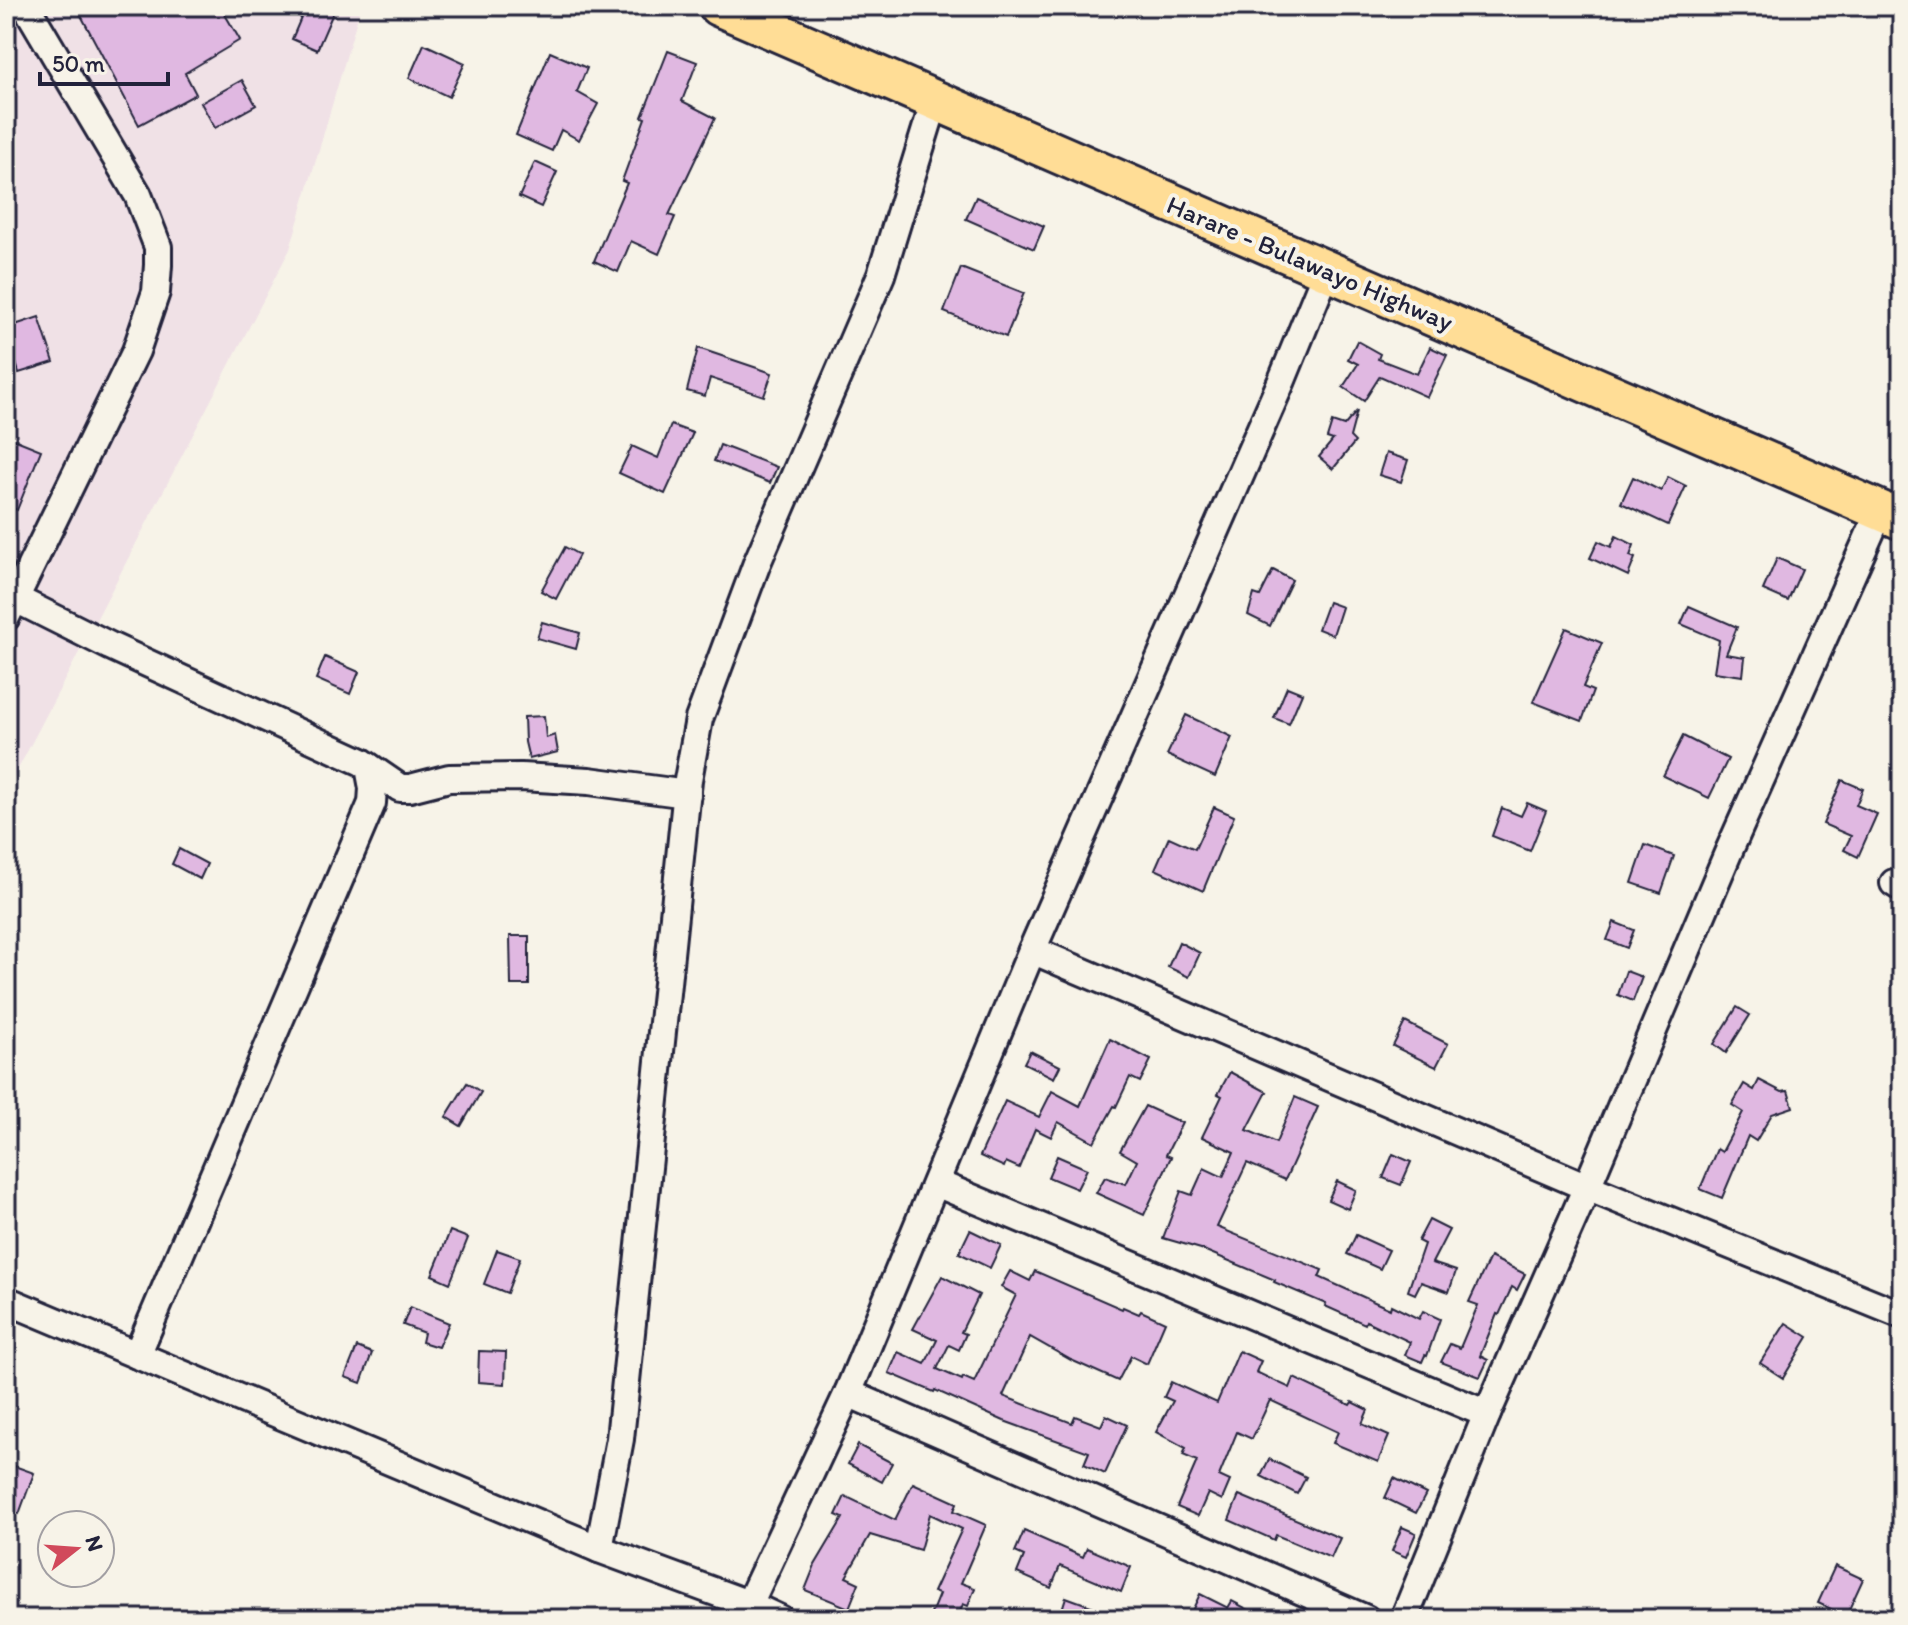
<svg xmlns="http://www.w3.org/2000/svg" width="1908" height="1625" font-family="Itim,sans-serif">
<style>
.built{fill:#f0e1e6}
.building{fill:#e0b8e1;stroke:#22223b;stroke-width:2}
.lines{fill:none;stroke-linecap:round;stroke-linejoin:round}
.minor-casing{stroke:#22223b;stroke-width:32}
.highway-casing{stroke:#22223b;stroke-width:44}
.minor{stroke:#f7f3e8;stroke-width:26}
.highway{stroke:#ffdd96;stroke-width:38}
.labels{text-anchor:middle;stroke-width:8;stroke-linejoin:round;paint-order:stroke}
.street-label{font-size:26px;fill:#22223b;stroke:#f7f3e8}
</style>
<rect width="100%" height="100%" fill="#f7f3e8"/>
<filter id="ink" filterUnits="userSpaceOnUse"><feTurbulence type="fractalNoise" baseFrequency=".0125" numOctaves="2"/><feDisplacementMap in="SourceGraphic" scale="16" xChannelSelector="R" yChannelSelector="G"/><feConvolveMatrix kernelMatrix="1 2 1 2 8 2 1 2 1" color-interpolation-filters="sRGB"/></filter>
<g filter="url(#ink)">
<!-- built -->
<path class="built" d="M6,6H361L290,249L6,792Z"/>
<!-- building -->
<g class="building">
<path d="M76,6H220L240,40L185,73L196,94L139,125Z"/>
<path d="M306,6H336L317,50L292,39Z"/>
<path d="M424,44L465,63L449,97L409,78Z"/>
<path d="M668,51L697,62L682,101L715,118L669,215L675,217L659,254L631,241L618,272L594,261L627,183L622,181L645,118L642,117Z"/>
<path d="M550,52L587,68L577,92L598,104L579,140L561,130L552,151L516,135Z"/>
<path d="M242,80L256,105L215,128L201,103Z"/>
<path d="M535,162L557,172L541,207L519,197Z"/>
<path d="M976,197L1044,226L1034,249L966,219Z"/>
<path d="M961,268L1024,293L1006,337L944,312Z"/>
<path d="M39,317L54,362L19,373L6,328Z"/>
<path d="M1357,341L1380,354L1378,359L1417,374L1430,347L1447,355L1427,397L1380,376L1364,401L1343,387L1358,364L1348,359Z"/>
<path d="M698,348L772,373L764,396L710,378L705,396L687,391Z"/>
<path d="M1357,411L1350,437L1355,442L1333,469L1319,457L1333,440L1327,438L1332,422L1344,426Z"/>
<path d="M671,425L693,433L665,494L619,473L632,446L658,458Z"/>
<path d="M6,436L41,450L17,510L6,505Z"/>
<path d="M720,445L777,467L770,483L714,461Z"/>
<path d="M1386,453L1408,460L1401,482L1379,475Z"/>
<path d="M1633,477L1661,491L1668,477L1686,486L1668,525L1621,503Z"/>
<path d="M1616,536L1634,545L1630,556L1635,558L1628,576L1590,558L1598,541L1611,547Z"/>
<path d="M565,547L579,555L556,599L541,591Z"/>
<path d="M1777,558L1802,569L1788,601L1763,590Z"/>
<path d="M1273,570L1292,580L1270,626L1248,615L1254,594L1260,596Z"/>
<path d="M1328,602L1342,607L1333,635L1318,629Z"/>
<path d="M1689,606L1737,627L1726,654L1745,657L1743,676L1714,672L1719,640L1681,624Z"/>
<path d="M542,622L580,633L576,649L537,638Z"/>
<path d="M1566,628L1602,643L1583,687L1593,691L1582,721L1533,702Z"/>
<path d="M325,657L359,672L350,694L316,679Z"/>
<path d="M1287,687L1302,693L1289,724L1274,718Z"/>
<path d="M1186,715L1232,737L1215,777L1167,755Z"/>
<path d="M544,716L546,738L555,735L558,752L529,759L525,742L524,717Z"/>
<path d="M1683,736L1728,759L1709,798L1663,776Z"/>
<path d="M1842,780L1863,789L1856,805L1877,814L1858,857L1844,850L1851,836L1823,824Z"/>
<path d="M1527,803L1546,811L1530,851L1492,836L1502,808L1521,816Z"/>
<path d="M1214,807L1234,816L1203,891L1155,869L1169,837L1195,849Z"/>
<path d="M1645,845L1674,856L1661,893L1632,883Z"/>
<path d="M179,849L207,864L200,879L172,864Z"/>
<path d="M1614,922L1634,930L1627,948L1607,940Z"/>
<path d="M510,936H529V985H511Z"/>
<path d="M1179,942L1200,953L1189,977L1168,967Z"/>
<path d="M1626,971L1642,977L1633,1001L1618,995Z"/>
<path d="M1737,1007L1750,1015L1726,1053L1714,1044Z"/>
<path d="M1405,1022L1448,1044L1436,1067L1393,1046Z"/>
<path d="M1110,1039L1151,1060L1140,1082L1130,1077L1116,1107L1114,1106L1094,1142L1058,1122L1051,1137L1035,1129L1019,1168L1006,1162L1004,1167L980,1156L1005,1101L1039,1117L1052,1091L1080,1106Z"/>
<path d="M1030,1051L1060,1066L1054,1078L1024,1063Z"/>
<path d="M1230,1072L1267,1092L1247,1130L1276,1143L1295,1097L1318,1107L1285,1180L1247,1163L1217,1227L1322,1270L1319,1277L1390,1309L1391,1305L1419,1319L1423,1311L1440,1319L1427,1356L1425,1355L1422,1362L1405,1355L1410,1342L1366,1321L1365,1324L1325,1306L1326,1304L1274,1282L1275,1280L1201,1249L1163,1238L1181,1191L1192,1195L1204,1168L1223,1177L1234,1152L1202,1137L1222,1096L1218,1094Z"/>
<path d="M1759,1080L1782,1092L1788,1091L1793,1107L1772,1114L1756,1141L1748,1136L1722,1198L1700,1189L1717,1149L1722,1152L1743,1112L1732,1105L1744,1084L1754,1090Z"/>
<path d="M467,1083L481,1092L461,1126L446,1117Z"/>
<path d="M1145,1106L1182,1123L1166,1155L1171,1157L1144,1215L1096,1193L1105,1177L1126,1184L1137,1161L1120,1151Z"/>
<path d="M1393,1154L1411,1162L1401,1185L1383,1178Z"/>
<path d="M1057,1156L1087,1169L1077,1189L1048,1177Z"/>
<path d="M1337,1181L1356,1190L1348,1209L1328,1200Z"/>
<path d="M1429,1220L1449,1230L1432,1263L1456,1271L1449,1292L1421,1282L1415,1294L1408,1291L1424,1244L1418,1241Z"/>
<path d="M970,1230L1001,1245L990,1268L959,1253Z"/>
<path d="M450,1231L468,1238L450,1283L432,1275Z"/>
<path d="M1356,1235L1389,1250L1380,1269L1347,1254Z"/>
<path d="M497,1250L520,1258L507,1293L484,1284Z"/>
<path d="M1490,1257L1525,1274L1517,1290L1512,1287L1499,1315L1497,1314L1480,1356L1488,1360L1480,1377L1441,1362L1450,1344L1460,1348L1478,1305L1469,1302Z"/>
<path d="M1010,1271L1030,1281L1035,1271L1122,1309L1123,1307L1139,1314L1141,1311L1165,1322L1147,1364L1131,1356L1118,1381L1071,1360L1030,1337L1003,1396L1072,1423L1075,1416L1101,1426L1106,1415L1127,1425L1105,1474L1084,1464L1089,1452L1004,1421L935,1390L934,1392L889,1373L898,1352L925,1364L937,1340L913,1329L942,1276L979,1295L961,1332L966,1334L959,1350L949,1345L937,1369L962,1380L963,1377L974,1382L1016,1295L1001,1287Z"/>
<path d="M410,1307L449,1323L438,1347L422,1342L424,1333L403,1325Z"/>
<path d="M1786,1323L1808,1337L1783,1378L1760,1363Z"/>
<path d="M357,1347L372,1353L361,1383L345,1377Z"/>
<path d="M479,1351L506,1352L505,1384L478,1382Z"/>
<path d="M1239,1351L1261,1361L1256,1372L1290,1388L1294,1378L1350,1405L1352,1402L1368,1410L1362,1424L1389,1436L1378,1462L1333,1443L1338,1432L1270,1400L1252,1439L1237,1432L1219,1476L1230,1481L1222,1500L1208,1493L1198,1516L1177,1507L1197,1461L1183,1455L1186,1448L1156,1432L1173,1401L1164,1397L1171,1382L1217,1403Z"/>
<path d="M858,1445L892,1463L882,1482L848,1464Z"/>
<path d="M1269,1459L1306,1477L1297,1494L1261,1476Z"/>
<path d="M6,1463L34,1473L19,1514L6,1509Z"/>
<path d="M1394,1478L1426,1494L1416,1513L1385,1498Z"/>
<path d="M913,1483L957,1503L954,1511L986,1525L961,1583L975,1588L968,1606L963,1604L957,1619H929L939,1594L933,1592L962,1529L930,1514L920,1550L870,1535L846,1577L859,1583L849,1608L805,1590L815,1565L843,1518L836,1515L845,1496L895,1520Z"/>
<path d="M1239,1495L1340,1538L1331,1558L1276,1535L1274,1540L1229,1520Z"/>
<path d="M1402,1527L1416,1533L1406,1557L1392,1551Z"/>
<path d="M1024,1531L1083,1557L1087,1548L1131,1567L1121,1592L1060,1566L1051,1588L1017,1573L1024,1556L1015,1552Z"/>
<path d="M1835,1566L1863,1579L1846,1616L1818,1603Z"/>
<path d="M1200,1594L1228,1608L1232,1601L1266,1619H1198L1190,1615Z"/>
<path d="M1066,1597L1121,1617V1619H1059Z"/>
</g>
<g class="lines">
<!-- minor casing -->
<g class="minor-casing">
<g id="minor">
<path d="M14,598L110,646L362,762L400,788H410L449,778L521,777L589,781L687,794"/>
<path d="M6,617L136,351L156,292L158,265V247L138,195L26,6"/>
<path d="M1894,883L1902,888"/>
<path d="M1032,950L1587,1187L1902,1315"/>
<path d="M936,1183L1487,1414"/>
<path d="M6,1300L599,1549L748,1604L780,1619"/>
<path d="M137,1355L372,803L373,788L369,767"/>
<path d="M848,1393L1366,1619"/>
<path d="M599,1549L620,1439L688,780L699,719L757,563L881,275L935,100"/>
<path d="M742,1619L848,1393L1032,950L1282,380L1327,270"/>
<path d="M1404,1619L1487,1414L1587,1187L1728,853L1880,511"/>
</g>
</g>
<!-- highway casing -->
<g class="highway-casing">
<path id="highway" d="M718,6L1902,520"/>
</g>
<!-- minor -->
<use href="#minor" class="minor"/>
<!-- highway -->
<use href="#highway" class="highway"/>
</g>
</g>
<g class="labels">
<!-- street labels -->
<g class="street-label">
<text transform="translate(1310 263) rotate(23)" y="9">Harare - Bulawayo Highway</text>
</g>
</g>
<!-- margin -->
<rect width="1908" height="1625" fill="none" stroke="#f7f3e8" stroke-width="32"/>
<rect x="16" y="16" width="1876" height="1593" fill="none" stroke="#22223b" stroke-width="3" filter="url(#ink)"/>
<!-- north arrow -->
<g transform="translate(76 1549) rotate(73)"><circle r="38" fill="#f7f3e8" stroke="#a29fa3" stroke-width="2"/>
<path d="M0-6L14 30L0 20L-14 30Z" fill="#d1495b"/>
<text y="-12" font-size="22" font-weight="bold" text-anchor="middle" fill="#22223b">N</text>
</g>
<!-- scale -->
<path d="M40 72v12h128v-12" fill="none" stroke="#22223b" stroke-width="4"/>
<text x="52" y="72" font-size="24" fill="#22223b" stroke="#f7f3e8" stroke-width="6" paint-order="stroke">50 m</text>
</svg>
